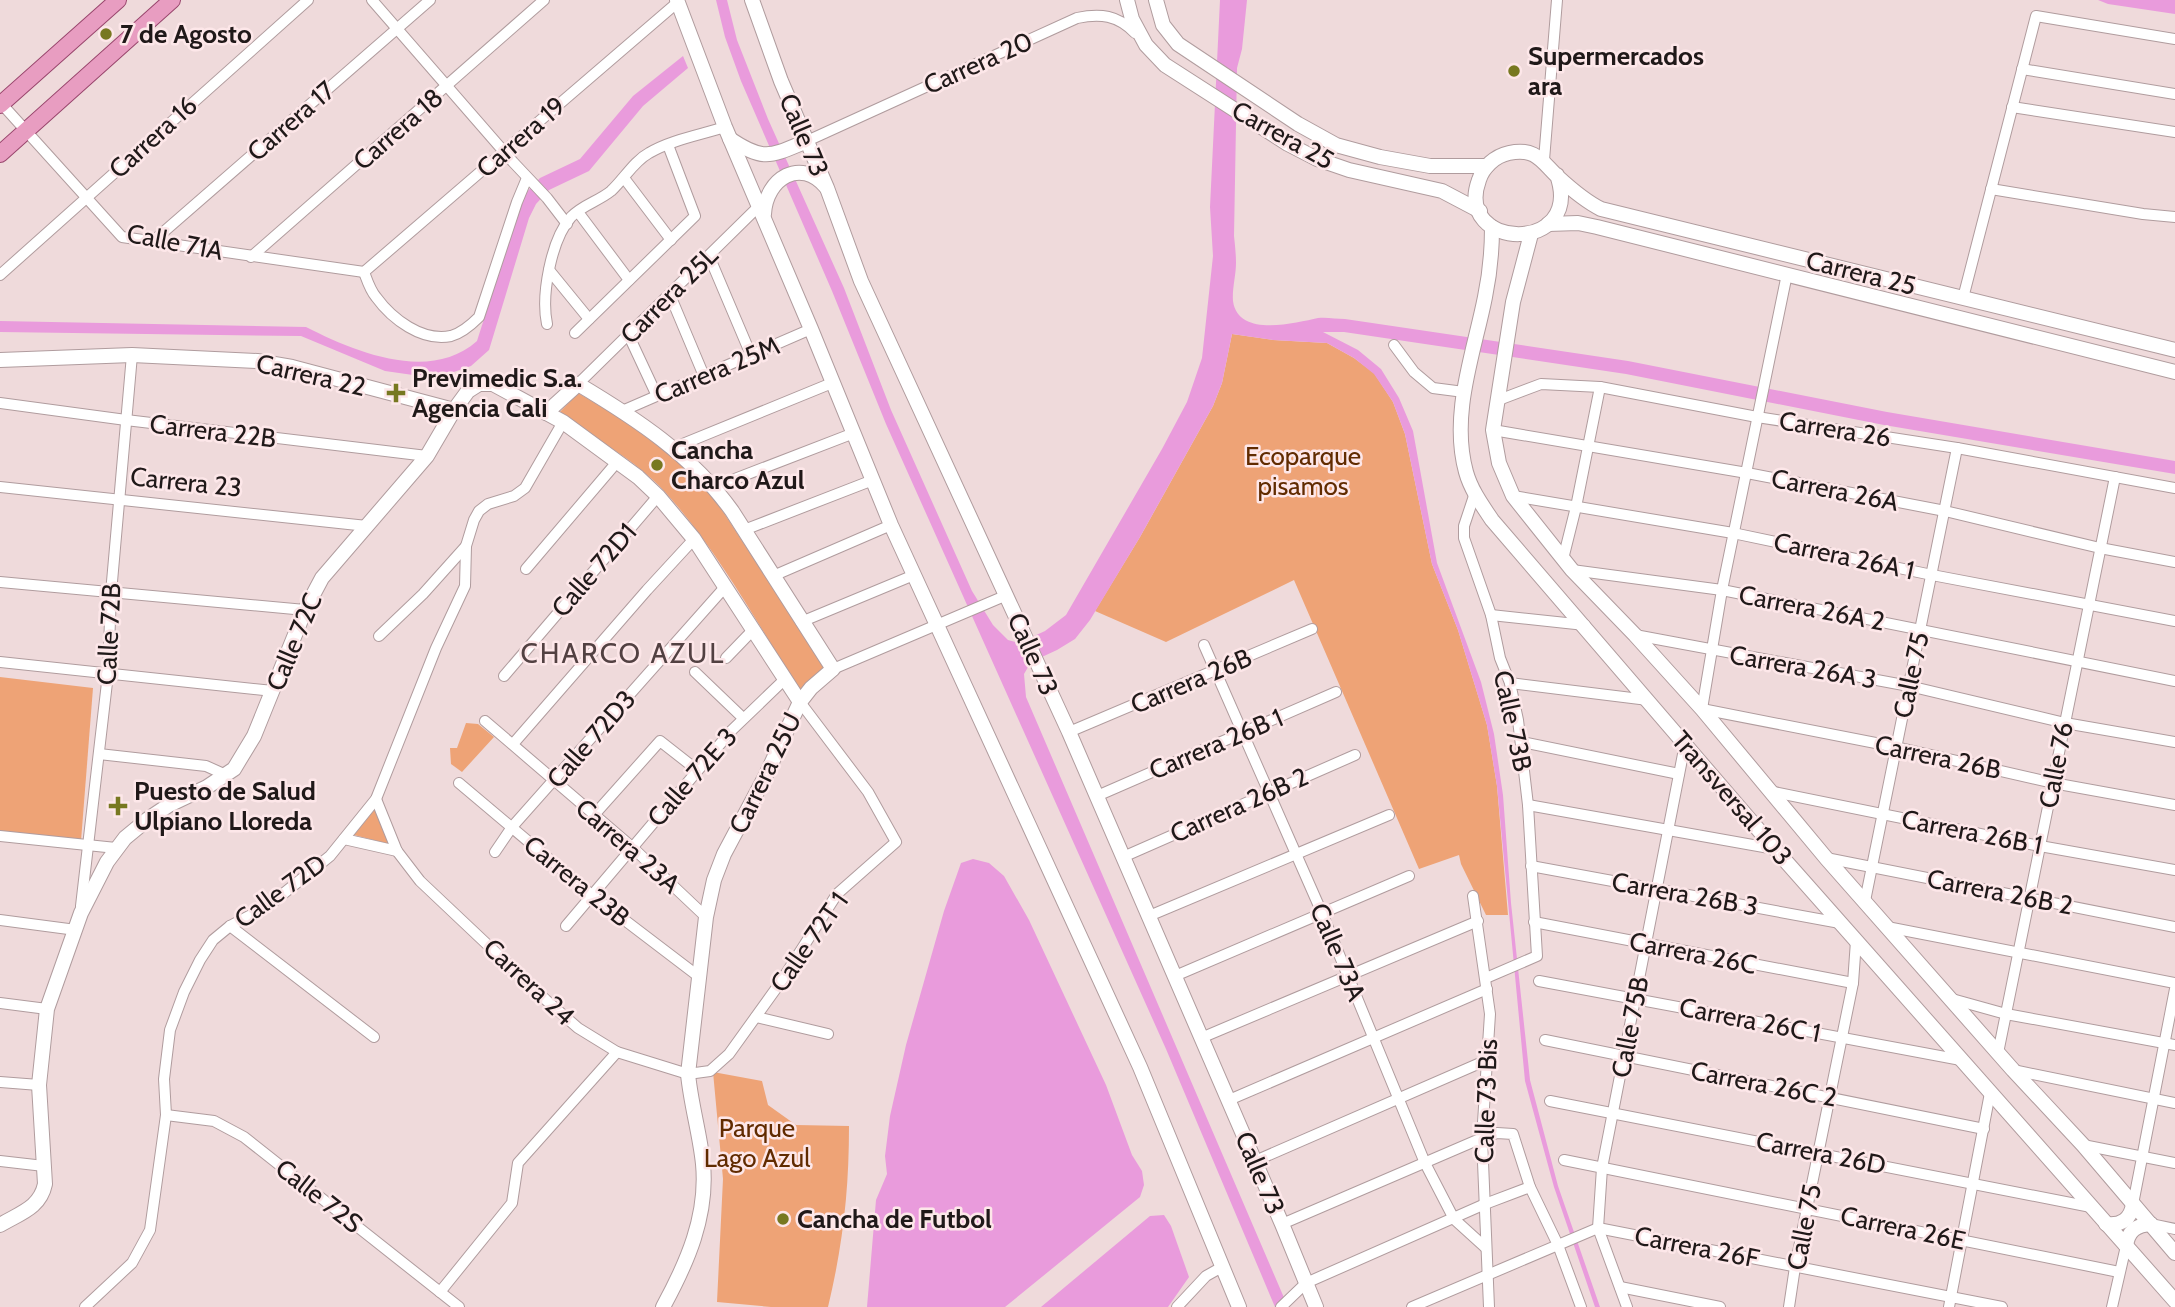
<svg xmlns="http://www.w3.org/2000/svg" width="2175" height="1307" font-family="Cabin,sans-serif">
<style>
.green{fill:#eea376}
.water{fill:#e99bdc}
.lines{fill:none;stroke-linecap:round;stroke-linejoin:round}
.street-casing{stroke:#b09c9e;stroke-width:12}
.secondary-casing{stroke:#b09c9e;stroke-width:16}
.primary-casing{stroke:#98456c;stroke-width:18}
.street{stroke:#fff;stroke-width:10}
.secondary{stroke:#fff;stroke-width:14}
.primary{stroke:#e89dc1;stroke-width:16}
.poi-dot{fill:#777820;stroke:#fde7e9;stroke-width:2.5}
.labels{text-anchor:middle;stroke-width:5;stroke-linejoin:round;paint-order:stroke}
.poi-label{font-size:26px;font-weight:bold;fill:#201919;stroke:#fde7e9;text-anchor:start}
.street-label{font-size:26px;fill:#201919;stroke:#fde7e9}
.park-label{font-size:26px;fill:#612b00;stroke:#fde7e9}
.neighbourhood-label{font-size:28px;letter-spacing:2px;fill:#524142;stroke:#fde7e9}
</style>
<rect width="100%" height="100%" fill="#efdadb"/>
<!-- green -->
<g class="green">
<path d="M1232,334L1273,340L1327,343L1354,358L1374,373L1393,402L1405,434L1432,564L1458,630L1487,725L1497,786L1508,915H1486L1461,864L1459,855L1419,869L1294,580L1166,642L1095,611L1140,537L1213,406L1222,383Z"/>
<path d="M578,393L617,416L668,453L709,490L825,668L800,691C758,625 718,550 665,492C636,460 594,438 558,414Z"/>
<path d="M0,677L93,688L81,841L0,833Z"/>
<path d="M466,723L478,724L494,737L462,772L451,764L450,748H457Z"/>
<path d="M375,809L389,844L354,835Z"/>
<path d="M713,1072L762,1081L768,1105L796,1125L849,1126C849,1191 843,1244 828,1307H771L717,1302L723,1179Z"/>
</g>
<!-- water -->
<g class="water">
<path d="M716,0H727L737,40L768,119L844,288L891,410L972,591L993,625L1008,640L1019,643L1045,631L1066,615L1162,449L1187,402L1202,358L1213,256L1210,207L1220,0H1247L1242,49L1237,68L1234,236C1235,245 1236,254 1236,263C1236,275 1232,289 1233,301C1238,338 1295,323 1318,318C1327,317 1336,319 1345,319L1628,361L1887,412L2175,461V474L1884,425L1626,374L1344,332H1323L1358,350L1381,369L1399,398L1413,431L1437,563L1481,682L1494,734L1503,795L1511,903L1530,1080L1558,1186L1600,1307H1595L1554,1187L1525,1081L1497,786L1487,725L1458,630L1432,564L1405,434L1393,402L1374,374L1354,358L1327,343L1273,340L1232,334L1222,383L1213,406L1140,537L1090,620L1075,639L1057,650L1031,662L1024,674L1026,697L1288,1307H1275L1166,1049L886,424L832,291L741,81L725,37Z"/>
<path d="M2098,0H2175V14L2108,4Z"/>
<path d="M683,56L688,68L643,106L589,171L549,190L536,204L529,218L489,350L471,366L445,375H413L385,371L301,336L0,332V321L306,327C355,352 430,383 477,341L523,196L540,178L580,159L633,96Z"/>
<path d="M973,859L989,863L1004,876L1029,920L1106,1085L1132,1155L1142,1171L1144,1185L1140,1197L1005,1307H867L876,1200L887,1174L885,1156L890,1116L906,1045L944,911L961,863Z"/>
<path d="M1164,1215L1171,1226L1189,1277L1168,1307H1041L1150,1216Z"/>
</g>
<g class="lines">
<!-- street casing -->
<g class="street-casing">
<g id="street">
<path d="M372,0L513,162L547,198L567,224"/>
<path d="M2022,69L2175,94"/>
<path d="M0,102L122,237L364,272"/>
<path d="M2012,107L2175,132"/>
<path d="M807,141L1077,18C1100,13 1118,15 1135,33"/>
<path d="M1544,160L1557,0"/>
<path d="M624,178L671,240"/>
<path d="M1991,189L2143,214L2175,217"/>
<path d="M578,212L629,280"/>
<path d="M152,242L430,0"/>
<path d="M709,256L751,355"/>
<path d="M251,257L544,0"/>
<path d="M549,270L589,319"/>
<path d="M364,272L678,2"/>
<path d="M364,272C367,280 370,290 376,297C392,319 422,342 451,336C462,333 471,325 479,317L517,202L527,178"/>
<path d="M1787,274L1722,590L1702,709L1896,747L2053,783L2175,805"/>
<path d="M0,275L308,0"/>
<path d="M670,295L704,376"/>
<path d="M1963,298L2036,16L2175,39"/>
<path d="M547,324C541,295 551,240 571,217C582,205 599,201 611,191C624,179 634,161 649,153C671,140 700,135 725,127"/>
<path d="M575,333L695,216L668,145"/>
<path d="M629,336L657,396"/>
<path d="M1394,345L1414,372L1433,388L1464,392"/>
<path d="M578,384L759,206"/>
<path d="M1496,401L1541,384L1600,387L1757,417L1957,448L2175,488"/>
<path d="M0,403L126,420L427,456"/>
<path d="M622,411L811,329"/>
<path d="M1493,430L1747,473L1945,511L2100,548L2175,562"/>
<path d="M673,448L832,383"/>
<path d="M0,487L367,526"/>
<path d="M714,487L854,433"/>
<path d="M1475,493L1464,526V538L1491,615L1500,658L1510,683L1518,720L1528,805L1537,956L1486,978"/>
<path d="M1513,496L1733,533L1932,575L2175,621"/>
<path d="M744,530L873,480"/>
<path d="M1563,559L1576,507L1600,387"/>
<path d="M526,569L617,462"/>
<path d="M1572,570L1722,590L2175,681"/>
<path d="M773,576L891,525"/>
<path d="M0,582L305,610"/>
<path d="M1491,615L1585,625"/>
<path d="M801,622L914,575"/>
<path d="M1635,635L1909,686L2065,723L2175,742"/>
<path d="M379,636L423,594L466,546"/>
<path d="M1204,645L1322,913L1425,1163L1454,1219L1486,1248"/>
<path d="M726,658L753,630"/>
<path d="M0,662L273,691"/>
<path d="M833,669L1007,595"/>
<path d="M695,672L743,718"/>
<path d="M504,676L658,496"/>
<path d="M1510,683L1648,700"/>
<path d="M485,721L632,847L706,917"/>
<path d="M1069,732L1312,629"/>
<path d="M1522,742L1679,774"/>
<path d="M513,744L647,590L694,539"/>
<path d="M99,754L206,766L226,775"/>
<path d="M459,783L593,896L698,976"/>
<path d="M1769,791L2040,846L2175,870"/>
<path d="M1097,796L1336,692"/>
<path d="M376,799L397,851L420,881L546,1000L578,1028L617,1052L688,1074L710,1071L729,1054L780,983L837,894L896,842L868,792L800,702"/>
<path d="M1528,805L1775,849"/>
<path d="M594,815L660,741L697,770"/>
<path d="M0,836L116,848"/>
<path d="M344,839L397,851"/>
<path d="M495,852L512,827L725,587"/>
<path d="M1123,857L1355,755"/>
<path d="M1826,858L2175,927"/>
<path d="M1531,866L1840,923"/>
<path d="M1473,896L1490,1014L1482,1138L1489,1307"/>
<path d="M1865,901L1957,448"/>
<path d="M81,906L108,674L111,593L132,355"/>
<path d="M1149,916L1389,815"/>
<path d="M0,920L76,930"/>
<path d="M1534,922L1853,983"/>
<path d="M230,926L374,1037"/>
<path d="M566,926L732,730L785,679"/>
<path d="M1887,927L2175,983"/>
<path d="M1175,976L1409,876"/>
<path d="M1539,981L1961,1060"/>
<path d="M1952,999L2006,1014L2175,1045"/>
<path d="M0,1003L47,1009"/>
<path d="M756,1017L828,1034"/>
<path d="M1201,1038L1478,921"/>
<path d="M1545,1040L1984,1129"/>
<path d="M1998,1053L2115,477"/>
<path d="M2013,1070L2175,1103"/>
<path d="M0,1082L39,1085"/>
<path d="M1229,1100L1487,989"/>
<path d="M1550,1101L2091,1207"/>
<path d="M166,1115L214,1121L244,1137L459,1307"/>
<path d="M2083,1145L2175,1163"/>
<path d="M1564,1160L2119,1272"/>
<path d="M0,1161L44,1166"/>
<path d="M1255,1161L1487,1060"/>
<path d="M2133,1204L2175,989"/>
<path d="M1282,1224L1482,1138L1497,1133L1513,1134L1530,1187L1558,1245L1581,1307"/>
<path d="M2151,1224L2175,1229"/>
<path d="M1620,1287L1720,1307"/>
<path d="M440,1292L512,1203L518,1163L617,1052"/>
<path d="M85,1307L132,1263L150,1230L166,1115L164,1079L170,1030L184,992L200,960L213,940L230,926L268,906L330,856L376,799L436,648L465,586L466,546L474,520L479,511L488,504L514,496L525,488L563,422"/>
<path d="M1177,1307L1206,1276L1222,1267"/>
<path d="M1281,1307L1306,1283L1485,1204L1530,1187"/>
<path d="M1412,1307L1598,1228L2002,1307"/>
<path d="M1627,1307L1598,1228L1602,1168L1685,744"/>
<path d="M1789,1307L1795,1267L1853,983L1856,941"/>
<path d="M1949,1307L1990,1093"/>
<path d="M2112,1307L2126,1246"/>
</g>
</g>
<!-- secondary casing -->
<g class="secondary-casing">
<g id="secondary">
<path d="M677,0L725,127L811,329L891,525L1140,1067L1239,1307"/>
<path d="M752,0L781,81L827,188L861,281L1069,732L1282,1224L1316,1307"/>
<path d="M1127,0L1132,19L1146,45L1165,65L1288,144L1317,159L1349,170L1442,191L1480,211"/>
<path d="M1156,0L1163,25L1178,44L1298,124L1336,145L1380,157L1430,166H1487"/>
<path d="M730,139C764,162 771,156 807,141"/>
<path d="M1557,175C1585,255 1453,251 1479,180C1483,167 1495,156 1509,153C1536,147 1542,162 1558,177C1570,188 1587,202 1601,209L2175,350"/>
<path d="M764,214C766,178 801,157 826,187"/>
<path d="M1548,224L1578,223L1597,227L2175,372"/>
<path d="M1492,227C1492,250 1490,273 1485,297C1474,353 1450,414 1466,472C1471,490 1482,505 1492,520L1775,849L2175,1301"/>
<path d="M1531,234L1513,302L1493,430L1499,463L1513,496L1572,570L1635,635L1702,709L1826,858L2013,1070L2083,1145L2175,1253"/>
<path d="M0,360L132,355L257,361L292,367L454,410"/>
<path d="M546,413L578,384C635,418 692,455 732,511L833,669L811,688L800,702L766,775L724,854L714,880L706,917L688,1074C691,1105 700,1134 703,1164C708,1216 687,1263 663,1307"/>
<path d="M2106,1224C2121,1226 2131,1219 2133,1204"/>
<path d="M0,1225C20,1213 40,1208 45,1184L39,1085L47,1009L81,913L107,862L125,838L148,819L169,805L207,787L234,769L254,736L305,610L322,578L427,456L454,410L468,391L479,384H493L563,422L638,477L658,496L694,539L800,702"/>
<path d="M2126,1246C2128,1231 2136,1225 2151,1224"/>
</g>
</g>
<!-- primary casing -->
<g class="primary-casing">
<g id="primary">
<path d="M0,105L118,0"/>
<path d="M0,154L172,0"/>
</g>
</g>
<!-- street -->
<use href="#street" class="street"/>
<!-- secondary -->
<use href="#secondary" class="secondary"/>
<!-- primary -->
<use href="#primary" class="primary"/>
</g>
<!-- markers -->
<g class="poi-dot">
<circle cx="106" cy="34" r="7"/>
<circle cx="1514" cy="71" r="7"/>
<path d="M392.5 382.5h7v7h7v7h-7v7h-7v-7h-7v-7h7z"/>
<circle cx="657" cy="465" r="7"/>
<path d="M114.5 795.5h7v7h7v7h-7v7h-7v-7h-7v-7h7z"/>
<circle cx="783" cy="1219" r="7"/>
</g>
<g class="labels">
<!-- poi labels -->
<g class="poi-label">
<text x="120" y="43">7 de Agosto</text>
<text x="1528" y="65">Supermercados<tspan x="1528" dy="30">ara</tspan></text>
<text x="412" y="387">Previmedic S.a.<tspan x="412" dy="30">Agencia Cali</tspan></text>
<text x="671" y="459">Cancha<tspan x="671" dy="30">Charco Azul</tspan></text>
<text x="134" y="800">Puesto de Salud<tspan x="134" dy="30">Ulpiano Lloreda</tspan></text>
<text x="797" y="1228">Cancha de Futbol</text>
</g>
<!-- street labels -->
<g class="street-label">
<text transform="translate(978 63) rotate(-24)" y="9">Carrera 20</text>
<text transform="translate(291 121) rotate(-41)" y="9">Carrera 17</text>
<text transform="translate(398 129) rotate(-41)" y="9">Carrera 18</text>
<text transform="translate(804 135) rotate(67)" y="9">Calle 73</text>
<text transform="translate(1283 135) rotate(29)" y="9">Carrera 25</text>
<text transform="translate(153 137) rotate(-42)" y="9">Carrera 16</text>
<text transform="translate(521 137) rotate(-41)" y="9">Carrera 19</text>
<text transform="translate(175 242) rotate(11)" y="9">Calle 71A</text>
<text transform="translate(1861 273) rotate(14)" y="9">Carrera 25</text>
<text transform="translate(669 295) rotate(-45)" y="9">Carrera 25L</text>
<text transform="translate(717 370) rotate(-23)" y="9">Carrera 25M</text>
<text transform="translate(311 375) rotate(13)" y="9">Carrera 22</text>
<text transform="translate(1835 429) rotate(9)" y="9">Carrera 26</text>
<text transform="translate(213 431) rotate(7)" y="9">Carrera 22B</text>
<text transform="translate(186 482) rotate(6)" y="9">Carrera 23</text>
<text transform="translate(1835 490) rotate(11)" y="9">Carrera 26A</text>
<text transform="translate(1844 556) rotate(12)" y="9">Carrera 26A 1</text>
<text transform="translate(594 570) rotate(-49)" y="9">Calle 72D1</text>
<text transform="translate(1812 608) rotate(11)" y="9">Carrera 26A 2</text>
<text transform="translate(109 634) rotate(-87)" y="9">Calle 72B</text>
<text transform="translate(294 642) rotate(-67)" y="9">Calle 72C</text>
<text transform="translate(1033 654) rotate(66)" y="9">Calle 73</text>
<text transform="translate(1803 667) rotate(10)" y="9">Carrera 26A 3</text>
<text transform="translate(1911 675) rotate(-78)" y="9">Calle 75</text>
<text transform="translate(1191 681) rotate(-23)" y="9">Carrera 26B</text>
<text transform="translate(1513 721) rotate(78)" y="9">Calle 73B</text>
<text transform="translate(591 739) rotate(-49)" y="9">Calle 72D3</text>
<text transform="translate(1216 744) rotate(-23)" y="9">Carrera 26B 1</text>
<text transform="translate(1938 757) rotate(12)" y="9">Carrera 26B</text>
<text transform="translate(2056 765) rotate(-79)" y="9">Calle 76</text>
<text transform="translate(765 773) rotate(-64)" y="9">Carrera 25U</text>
<text transform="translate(692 777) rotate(-49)" y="9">Calle 72E 3</text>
<text transform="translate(1732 798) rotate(49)" y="9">Transversal 103</text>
<text transform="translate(1239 805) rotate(-24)" y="9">Carrera 26B 2</text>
<text transform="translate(1972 832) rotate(11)" y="9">Carrera 26B 1</text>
<text transform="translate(628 846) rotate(41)" y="9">Carrera 23A</text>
<text transform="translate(577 881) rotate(39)" y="9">Carrera 23B</text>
<text transform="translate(280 891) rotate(-36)" y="9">Calle 72D</text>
<text transform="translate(2000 892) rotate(11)" y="9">Carrera 26B 2</text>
<text transform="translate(1685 894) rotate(10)" y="9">Carrera 26B 3</text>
<text transform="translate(809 942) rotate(-55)" y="9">Calle 72T 1</text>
<text transform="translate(1338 952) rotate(67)" y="9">Calle 73A</text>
<text transform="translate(1693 953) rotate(11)" y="9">Carrera 26C</text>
<text transform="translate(529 982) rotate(43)" y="9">Carrera 24</text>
<text transform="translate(1750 1020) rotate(11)" y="9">Carrera 26C 1</text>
<text transform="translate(1630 1027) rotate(-79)" y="9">Calle 75B</text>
<text transform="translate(1764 1084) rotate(11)" y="9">Carrera 26C 2</text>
<text transform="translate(1486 1101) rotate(-88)" y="9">Calle 73 Bis</text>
<text transform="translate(1821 1153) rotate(11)" y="9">Carrera 26D</text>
<text transform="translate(1260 1173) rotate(67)" y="9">Calle 73</text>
<text transform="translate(319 1196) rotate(38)" y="9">Calle 72S</text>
<text transform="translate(1804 1227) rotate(-79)" y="9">Calle 75</text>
<text transform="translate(1903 1228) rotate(12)" y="9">Carrera 26E</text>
<text transform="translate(1697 1247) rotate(11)" y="9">Carrera 26F</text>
</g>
<!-- park labels -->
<g class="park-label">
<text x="1303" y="465">Ecoparque<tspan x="1303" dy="30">pisamos</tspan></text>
<text x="757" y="1137">Parque<tspan x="757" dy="30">Lago Azul</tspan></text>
</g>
<!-- neighbourhood labels -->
<g class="neighbourhood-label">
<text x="623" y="663">CHARCO AZUL</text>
</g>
</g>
</svg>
